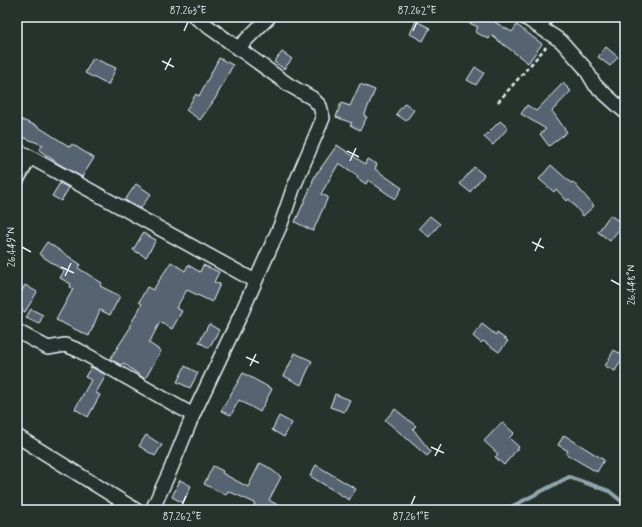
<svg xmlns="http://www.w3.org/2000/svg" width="642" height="527" font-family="Mynerve,sans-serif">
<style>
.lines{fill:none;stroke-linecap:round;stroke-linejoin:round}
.stream{stroke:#92a5ae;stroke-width:4}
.building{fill:#576371;stroke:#e8f1f8}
.minor-casing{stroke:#e8f1f8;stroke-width:16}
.path{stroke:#e8f1f8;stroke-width:2.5;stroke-dasharray:4 3;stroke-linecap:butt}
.minor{stroke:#26332d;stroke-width:13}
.ticks{fill:none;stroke:#e8f1f8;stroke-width:1.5}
.neatline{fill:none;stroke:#e8f1f8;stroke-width:1.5}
.ticks-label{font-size:10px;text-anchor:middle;fill:#e8f1f8}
</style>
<rect width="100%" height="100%" fill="#26332d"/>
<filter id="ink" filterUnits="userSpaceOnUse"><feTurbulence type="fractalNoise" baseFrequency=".025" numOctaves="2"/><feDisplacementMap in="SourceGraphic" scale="8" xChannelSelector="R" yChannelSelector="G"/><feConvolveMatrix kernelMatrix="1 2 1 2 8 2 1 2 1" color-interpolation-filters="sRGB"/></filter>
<g filter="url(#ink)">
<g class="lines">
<!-- stream -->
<path class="stream" d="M509,510L511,507L569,477L609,491L625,504"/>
</g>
<!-- building -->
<g class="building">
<path d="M456,17H486L512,32L517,25L542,44L528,63L491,35L489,39L475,32L478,27Z"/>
<path d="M416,21L430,28L423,41L410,34Z"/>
<path d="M606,47L618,57L610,66L598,57Z"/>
<path d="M282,52L292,59L284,69L274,62Z"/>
<path d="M93,58L116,68L108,85L85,73Z"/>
<path d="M219,58L233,65L215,99L200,120L186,110L196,94L199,96Z"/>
<path d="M475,67L484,73L476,85L467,80Z"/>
<path d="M563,83L571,91L552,111L567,132L549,146L540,134L546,129L521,114L527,105L536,111Z"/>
<path d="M360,84L375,90L364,116L367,117L360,130L350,125L352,123L336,117L341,103L350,106Z"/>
<path d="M405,103L414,110L406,121L396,114Z"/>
<path d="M17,118L37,126L70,147L72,144L94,158L82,177L59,164L39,150L43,145L17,135Z"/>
<path d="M500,121L508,128L493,145L484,137Z"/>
<path d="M337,145L365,164L367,159L377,164L375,169L402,188L395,199L368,180L366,184L357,178L358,176L339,163L321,194L328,197L313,231L295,222L313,182H312L317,172H318Z"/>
<path d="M551,165L571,183L573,182L594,206L583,216L569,199L567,201L556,189L554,192L539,179Z"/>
<path d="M474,167L484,175L470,192L460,184Z"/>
<path d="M60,183L69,188L61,201L52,196Z"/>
<path d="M136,184L151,194L140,209L125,200Z"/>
<path d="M610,215L623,224L610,241L598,232Z"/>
<path d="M430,216L440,224L429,237L419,228Z"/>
<path d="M143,233L156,240L146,257L133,250Z"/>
<path d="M47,242L80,264L78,268L102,283L100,286L120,296L110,315L100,310L89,336L56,320L73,289L70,287L71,284L60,278L64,271L39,254Z"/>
<path d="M171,262L185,271L188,265L200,272L203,265L219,272L214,282L220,284L212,302L187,290L176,308L182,311L172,329L160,322L149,343L161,351L145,379L123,363L121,365L110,359L130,328L129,327L142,304L139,302L147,287L153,290Z"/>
<path d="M25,285L37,292L25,312L17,308V300Z"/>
<path d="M31,309L43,315L39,324L26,318Z"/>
<path d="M209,324L219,330L209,348L199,342Z"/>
<path d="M482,324L496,335L497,333L508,341L499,352L483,341L481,343L473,336Z"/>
<path d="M614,350L624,356L615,371L605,366Z"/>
<path d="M295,353L312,361L301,385L284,376Z"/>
<path d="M185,366L198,373L190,388L177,382Z"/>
<path d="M91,367L106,375L96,393L100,395L88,417L75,409L91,380L85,377Z"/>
<path d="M243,373L272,389L260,412L239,400L231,415L221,411Z"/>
<path d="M335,394L350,400L344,412L330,407Z"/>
<path d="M395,409L416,426L413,429L431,452L427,456L385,420Z"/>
<path d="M279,416L292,423L284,437L272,430Z"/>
<path d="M502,422L514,433L509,438L519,447L504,465L495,457L498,454L484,441Z"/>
<path d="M146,435L162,445L155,456L139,446Z"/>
<path d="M564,435L604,460L597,472L566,454L568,451L558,445Z"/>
<path d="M260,463L268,467L281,477L269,500L286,510H252L255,503L228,491L226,495L204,484L213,466L223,471L222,473L248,487Z"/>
<path d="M316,465L356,489L349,500L310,476Z"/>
<path d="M180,480L191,486L183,503L172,497Z"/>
</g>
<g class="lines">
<!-- minor casing -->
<g class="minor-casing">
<g id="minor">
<path d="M524,17L561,41L585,68L595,85L625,112"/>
<path d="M538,26L547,17"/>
<path d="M238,48L269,17"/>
<path d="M17,150L255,281"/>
<path d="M17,180L30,157"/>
<path d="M17,331L48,348L65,345L78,350L193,415"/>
<path d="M17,436L136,510"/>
<path d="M152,510L170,471L193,415L240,316L281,224L293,189L323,118L320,106L312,98L289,85L195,17"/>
</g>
</g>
<!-- path -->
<path class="path" d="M498,102L546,47"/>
<!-- minor -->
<use href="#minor" class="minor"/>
</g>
</g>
<!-- ticks -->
<path class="ticks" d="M184,31L188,22M413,31L417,22M162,61L174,67M165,70L171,58M347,151L359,157M350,161L356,148M532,242L544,248M22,247L31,252M535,251L541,238M61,267L74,273M65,276L71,263M611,280L620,285M246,357L259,363M250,366L256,354M431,447L444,453M435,456L441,444M182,505L186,496M411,505L415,496"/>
<!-- margin -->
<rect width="642" height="527" fill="none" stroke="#26332d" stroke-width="44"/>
<rect x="22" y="22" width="598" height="483" class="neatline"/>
<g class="ticks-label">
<text x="188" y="14">87.263°E</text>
<text x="417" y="14">87.262°E</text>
<text transform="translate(11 247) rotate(-90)" y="4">26.449°N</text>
<text transform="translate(631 285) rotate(-90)" y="4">26.448°N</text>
<text x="182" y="520">87.262°E</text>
<text x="411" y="520">87.261°E</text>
</g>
</svg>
